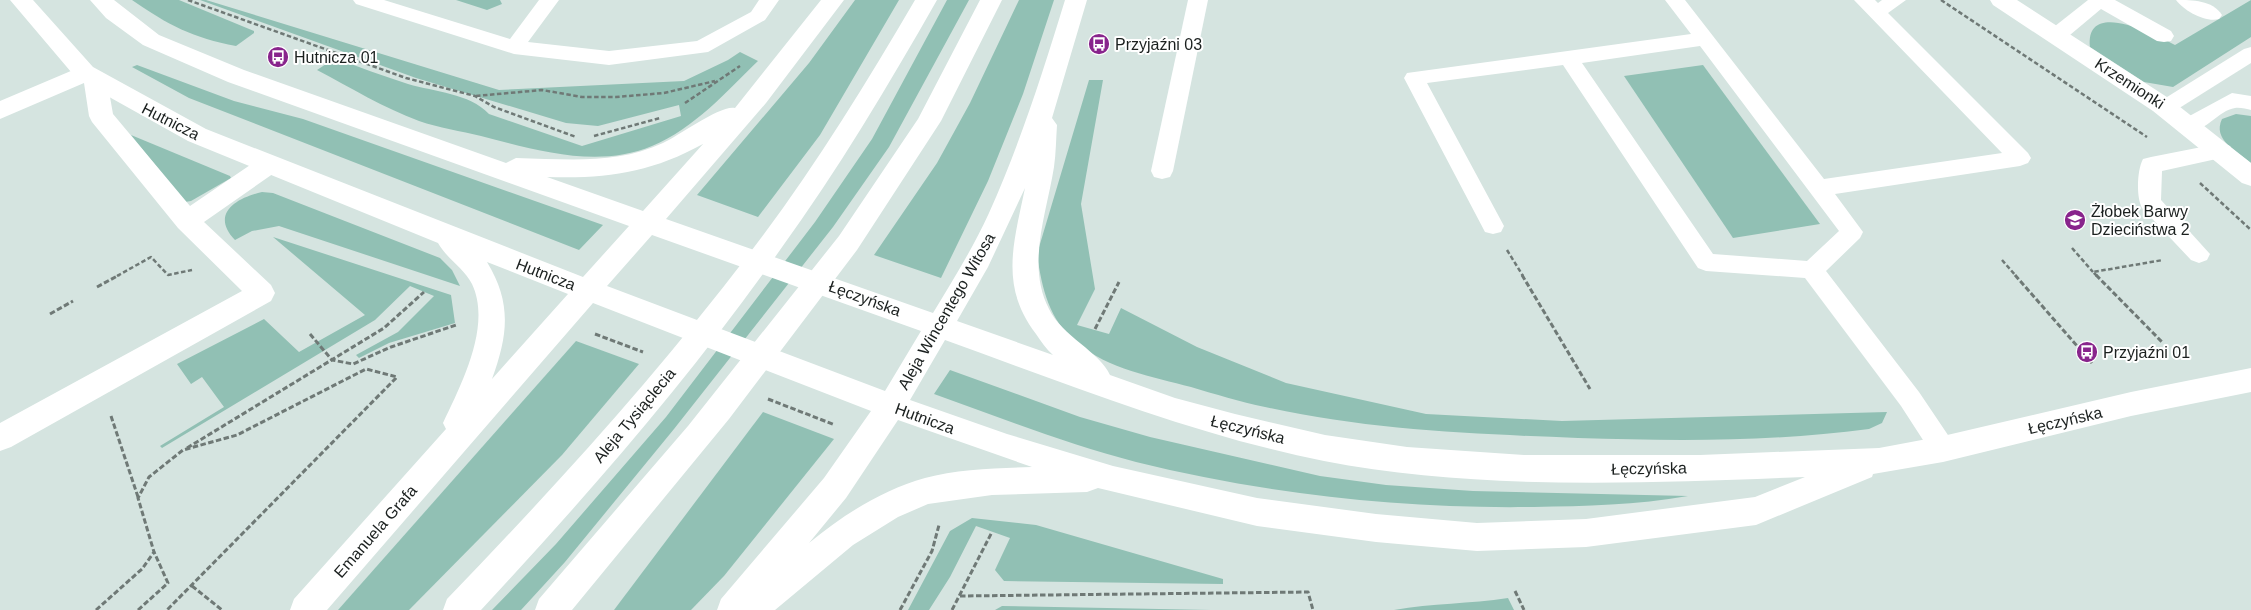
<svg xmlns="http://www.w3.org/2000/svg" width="2251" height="610" font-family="Helvetica,sans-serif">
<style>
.green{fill:#91c0b4}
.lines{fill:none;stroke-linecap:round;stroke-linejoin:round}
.path-far1{stroke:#6f7976;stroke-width:2.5;stroke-dasharray:4.5 2.5;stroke-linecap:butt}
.path{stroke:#6f7976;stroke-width:3;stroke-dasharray:5.5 2.5;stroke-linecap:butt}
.service{fill:#fff;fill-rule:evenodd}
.minor{fill:#fff;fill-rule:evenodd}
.tertiary{fill:#fff;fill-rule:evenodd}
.primary{fill:#fff;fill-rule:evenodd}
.labels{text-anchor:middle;stroke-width:4;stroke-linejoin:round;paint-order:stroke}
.poi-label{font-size:16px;fill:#1b201f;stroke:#fff;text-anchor:start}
.street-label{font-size:16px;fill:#1b201f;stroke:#fff}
</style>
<rect width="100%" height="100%" fill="#d5e4e0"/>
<!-- green -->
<g class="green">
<path d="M132,0H179L254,31V33L236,46C193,38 168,25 132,0Z"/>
<path d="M200,0H206L499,90L684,81L728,60L740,52L758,61C726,92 695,128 652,146C597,169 536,150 481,136C461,131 439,128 419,121C384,108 351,88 317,70L335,58C359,67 383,76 408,84C435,92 469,93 489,114L582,146L681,116L679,105L598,126L566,123L416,78Z"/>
<path d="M456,0H500L502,4L487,10Z"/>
<path d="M855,0H899L820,135L758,217L697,195L809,63Z"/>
<path d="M947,0H969L889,147L833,227L674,429L565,562L521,610H492L556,544L666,417L815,222L872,139Z"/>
<path d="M1019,0H1054L1023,94L988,181L941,278L874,255L937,163L970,103Z"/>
<path d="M2251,0V37L2173,87L2144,82L2090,47C2085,0 2151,32 2175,45Z"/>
<path d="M137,65L234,101L303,119L603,225L579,250L189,98L132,67Z"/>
<path d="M1703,65L1820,224L1733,238L1624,76Z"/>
<path d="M1089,80H1103L1081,204L1095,289L1077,325L1109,334L1121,308L1197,347L1286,383L1426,414L1562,421L1887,412L1882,423L1869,429C1772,442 1675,441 1578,438C1473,434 1368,430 1265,407C1240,402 1215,394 1191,387C1153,377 1108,369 1077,343C1049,320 1042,289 1037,254Z"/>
<path d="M2236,114L2251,116V163C2237,151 2212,140 2222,119Z"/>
<path d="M131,135L230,176L231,178L191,201L185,202Z"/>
<path d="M262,192L273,193L440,258L452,270L460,286L279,226L252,231L235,240C210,214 236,198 262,192Z"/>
<path d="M273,237L451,295L455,323L389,343L359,358L356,355L398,332L434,296L410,286L375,320L162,448L160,446L224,407L202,377L191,384L177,364L264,319L299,352L365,315Z"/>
<path d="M576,341L639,364L562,455L409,610H338Z"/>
<path d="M950,370L1080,417L1150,437L1320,476L1386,485L1473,491L1688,496C1637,505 1585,506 1534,507C1400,509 1266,494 1136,462C1067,444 1001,418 934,394Z"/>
<path d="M763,412L834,439L724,576L691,610H614Z"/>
<path d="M972,518L1036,525L1223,579V584L1004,581L995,570L1010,538L976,526L950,577L929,610H908L950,531Z"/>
<path d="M1508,598L1514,610H1394C1432,603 1470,604 1508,598Z"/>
<path d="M1002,606L1211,610H995Z"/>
</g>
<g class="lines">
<!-- path-far1 -->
<g class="path-far1">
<path d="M188,0L406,78L475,96L494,107L576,137"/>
<path d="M1941,0L2147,137"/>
<path d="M476,96L542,90L582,97H616L664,93L715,81"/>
<path d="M685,103L740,66"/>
<path d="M594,136L660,118"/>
<path d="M2200,183L2251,230"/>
<path d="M2072,248L2093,272"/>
<path d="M1507,250L1523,276"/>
<path d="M2002,260L2016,276"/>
<path d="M117,276L151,257L168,275L192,270"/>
<path d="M2097,276L2093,272L2163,260"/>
</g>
<!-- path -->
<g class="path">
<path d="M1522,275L1590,389"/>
<path d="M2015,275L2092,363"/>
<path d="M2096,275L2162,342"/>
<path d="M97,287L119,275"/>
<path d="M50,314L73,301"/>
<path d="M1095,329L1119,282"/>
<path d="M310,334L332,360L353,364L391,347L456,325"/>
<path d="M595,334L643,352"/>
<path d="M768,399L835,425"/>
<path d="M111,416L138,497"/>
<path d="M187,448L384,328L424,292"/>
<path d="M192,586L222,610"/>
<path d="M1515,591L1524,610"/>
<path d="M960,596L1308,592L1313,610"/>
<path d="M96,610L142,569L154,552L138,498L149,477L183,450L237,435L366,369L397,377L167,610"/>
<path d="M138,610L168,583L154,552"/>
<path d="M900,610L932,551L939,525"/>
<path d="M952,610L992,532"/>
</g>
<!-- service -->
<g class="service">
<path d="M353,0H384L510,39L539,0H559L528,42L609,51L697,41L751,12L759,0H779L765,20L708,52L609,65L514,54L356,4Z"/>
<path d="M1188,0H1208L1173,171L1170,177L1162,179L1154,177L1151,171Z"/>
<path d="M1665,0H1685L1824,179L2002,153L1854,0H1875L1878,3L1882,0H1906L1888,13L2028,153L2031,158L2028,163L2020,166L1835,194L1863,232L1860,238L1826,271L1919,392L1952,441L1956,449L1952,457L1943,460L1934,457L1901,406L1805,278L1706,271L1698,268L1563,65L1427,83L1504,226L1501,232L1493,234L1485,232L1404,78L1407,73L1691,34ZM1700,46L1839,231L1807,261L1713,254L1582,63Z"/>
<path d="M2088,0H2115L2171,31L2174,36L2171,41L2164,42L2157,41L2101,9L2064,40L2057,41L2050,40L2047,35L2050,30Z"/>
<path d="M2176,0C2193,0 2212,0 2222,15L2219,19C2206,23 2184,11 2176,0Z"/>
<path d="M2251,47V63L2173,112L2166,114L2159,112L2156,107L2159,102L2244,49Z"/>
<path d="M2232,93L2251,96V110C2247,109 2239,107 2235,108C2216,111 2204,137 2182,130L2178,125L2182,120Z"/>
<path d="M2222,143L2230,146L2233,151L2230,156L2162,171L2161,200L2210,254L2207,260L2199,263L2191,260L2142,208C2136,197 2137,170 2143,159L2151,157Z"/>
</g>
<!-- minor -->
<g class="minor">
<path d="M1990,0H2017L2170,99L2251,163V186L2242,183L2153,111L1993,5Z"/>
<path d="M85,65L103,74L107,80L113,114L190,206L259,159L268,156L277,159L281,165L277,171L204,222L271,285L275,293L271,301L11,447L0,451V423L242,291L178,228L92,122L89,116L84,83L0,119V101Z"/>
</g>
<!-- tertiary -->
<path class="tertiary" d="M10,0H33L93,67L206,129L583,277L629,226L228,82L143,45L106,18L90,0H114L159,35L244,70L506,163L516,158C566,159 616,165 663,143C678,136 722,104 735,108L821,0H844L766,103L666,219L933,313C953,280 973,248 989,213C1020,144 1043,72 1065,0H1087L1052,118L1057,125C1056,139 1056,153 1054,167C1047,212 1026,265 1049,309C1062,336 1100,352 1110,375L1175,398L1235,414L1325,435L1407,447L1524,455H1700L1879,448L1943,436L2131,392L2251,368V392L2131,416L1943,462L1873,474L1872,477L1756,525L1586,547L1477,551L1376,542L1257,526L1098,488L1087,492L992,495L928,504L898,517L853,545L775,610H717L721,599L824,478L871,411L593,303L327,610H290L294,599L446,429L443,423C461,385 492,326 472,284C464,268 447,259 438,243L188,141L77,79ZM703,144L643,211L547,177C606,179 650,173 703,144ZM1025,188C1014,242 999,286 1036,334C1041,341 1046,349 1053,355L957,321L988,267ZM652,235L921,331L885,391L607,286ZM487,262L568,294L492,379C508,335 512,303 487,262ZM945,340C1070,385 1194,435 1324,461C1477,491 1650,483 1805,477L1755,497L1586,519L1477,523L1376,514L1257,498L1113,466L1007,434L910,400ZM898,420L1032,467C998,468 957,469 925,478C882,490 843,515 809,543L846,498Z"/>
<!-- primary -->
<g class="primary">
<path d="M915,0H937C888,86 838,170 780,250C690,378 587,496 481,610H443L447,599C558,484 665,366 761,238C818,162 867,82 915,0Z"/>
<path d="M980,0H1002L941,121L857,250L729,419L572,610H535L539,599L688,426L839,236L918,119Z"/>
</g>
</g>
<!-- icons -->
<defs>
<g id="bus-disc" transform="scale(1.125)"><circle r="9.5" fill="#88248c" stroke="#fff"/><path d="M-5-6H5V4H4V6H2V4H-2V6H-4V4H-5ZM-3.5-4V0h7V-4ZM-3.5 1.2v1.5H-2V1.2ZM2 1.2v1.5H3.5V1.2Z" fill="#fff"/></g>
<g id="school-disc" transform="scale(1.125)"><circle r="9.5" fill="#88248c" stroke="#fff"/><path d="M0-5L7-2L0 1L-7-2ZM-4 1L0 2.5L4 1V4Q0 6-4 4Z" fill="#fff"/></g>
</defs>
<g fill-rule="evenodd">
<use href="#bus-disc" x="1099" y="44"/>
<use href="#bus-disc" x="278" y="57"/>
<use href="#school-disc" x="2075" y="220"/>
<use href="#bus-disc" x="2087" y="352"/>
</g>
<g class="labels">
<!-- poi labels -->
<g class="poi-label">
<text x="1115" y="50">Przyjaźni 03</text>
<text x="294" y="63">Hutnicza 01</text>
<text x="2091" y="217">Żłobek Barwy<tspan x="2091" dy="18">Dzieciństwa 2</tspan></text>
<text x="2103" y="358">Przyjaźni 01</text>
</g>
<!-- street labels -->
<g class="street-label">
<text transform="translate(2130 83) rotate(33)" y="6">Krzemionki</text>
<text transform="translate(171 121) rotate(27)" y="6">Hutnicza</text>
<text transform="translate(546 274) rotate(21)" y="6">Hutnicza</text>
<text transform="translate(865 298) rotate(20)" y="6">Łęczyńska</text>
<text transform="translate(946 311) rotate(-60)" y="6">Aleja Wincentego Witosa</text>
<text transform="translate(634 415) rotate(-50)" y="6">Aleja Tysiąclecia</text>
<text transform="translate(925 418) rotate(20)" y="6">Hutnicza</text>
<text transform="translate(2065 420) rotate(-13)" y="6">Łęczyńska</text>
<text transform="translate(1248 429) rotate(14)" y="6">Łęczyńska</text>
<text transform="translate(1649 468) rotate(-1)" y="6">Łęczyńska</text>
<text transform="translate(375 531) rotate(-49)" y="6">Emanuela Grafa</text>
</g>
</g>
</svg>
